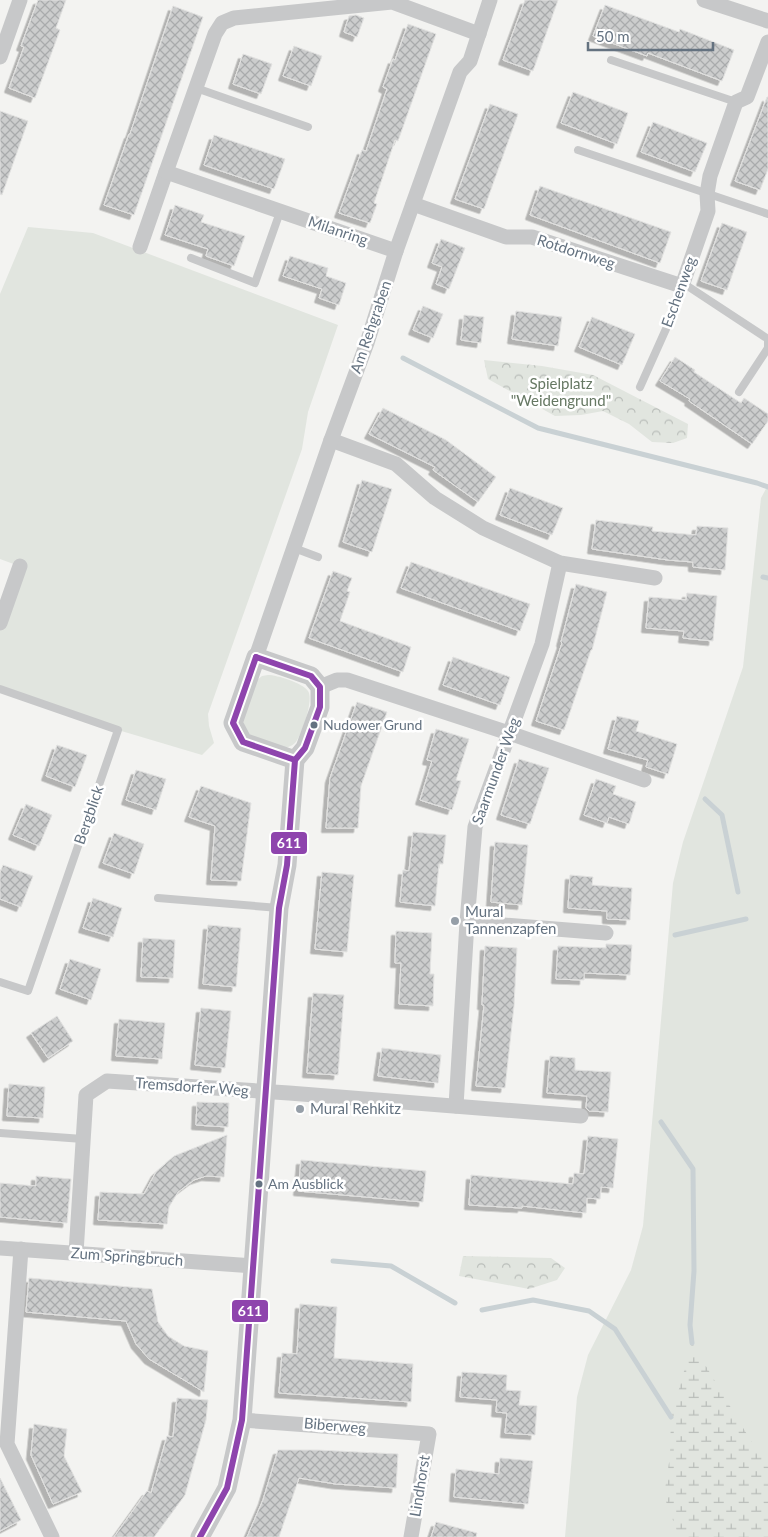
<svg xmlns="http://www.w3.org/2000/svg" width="768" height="1537" font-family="Lato,sans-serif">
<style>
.grass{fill:#e1e5df}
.forest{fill:url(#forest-crowns)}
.wetland{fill:url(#wetland-marsh)}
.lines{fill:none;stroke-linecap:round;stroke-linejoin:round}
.stream{stroke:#c9d1d4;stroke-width:5}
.building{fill:url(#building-cross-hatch);stroke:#e2e2e1;filter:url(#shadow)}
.service{stroke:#c7c8c9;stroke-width:8}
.minor{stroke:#c7c8c9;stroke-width:15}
.tertiary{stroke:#c7c8c9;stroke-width:19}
.bus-1-casing{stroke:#fff;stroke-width:10}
.bus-1{stroke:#8e44ad;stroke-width:6}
.bus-dot{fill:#647280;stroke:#fff;stroke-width:2}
.poi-dot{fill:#969fa8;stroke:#fff;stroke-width:2}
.labels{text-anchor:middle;stroke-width:5;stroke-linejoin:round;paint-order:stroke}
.bus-label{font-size:14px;fill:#647280;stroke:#fff;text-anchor:start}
.street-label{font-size:15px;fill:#647280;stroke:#fff}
.park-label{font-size:15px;fill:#667863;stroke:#fff}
.poi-label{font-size:15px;fill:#647280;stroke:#fff;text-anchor:start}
.line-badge{stroke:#fff;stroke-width:2}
.badge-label{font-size:14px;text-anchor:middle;font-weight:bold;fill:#fff}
</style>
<defs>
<pattern id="forest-crowns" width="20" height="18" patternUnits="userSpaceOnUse" patternTransform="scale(1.25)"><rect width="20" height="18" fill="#e1e5df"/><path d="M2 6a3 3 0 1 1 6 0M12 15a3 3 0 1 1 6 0" fill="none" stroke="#babeba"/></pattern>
<pattern id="wetland-marsh" width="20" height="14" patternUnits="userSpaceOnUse" patternTransform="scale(1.25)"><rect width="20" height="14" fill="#e1e5df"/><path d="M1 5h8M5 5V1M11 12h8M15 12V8" fill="none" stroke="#babeba"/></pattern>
<pattern id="building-cross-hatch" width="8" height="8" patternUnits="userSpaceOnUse" patternTransform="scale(1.25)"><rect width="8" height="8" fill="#cccdcd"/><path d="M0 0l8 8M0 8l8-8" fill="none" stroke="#a9abac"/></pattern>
<filter id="shadow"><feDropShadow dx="-4.5" dy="4.5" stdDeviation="0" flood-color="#0004"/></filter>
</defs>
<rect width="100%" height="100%" fill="#f3f3f1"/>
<!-- grass -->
<g class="grass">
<path d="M28,227L93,233L338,325L308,412L302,449L208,714L209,726L214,743L202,755L118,730L0,689V623L19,566L0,559V294Z"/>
<path d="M768,485V1537H565L577,1397L588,1355L631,1270L643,1226L673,883L683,842L743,667L761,498Z"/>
<path d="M268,675C277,675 303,683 308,691C314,699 302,735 295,743C292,746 288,747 285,748L245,733L243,721L257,680L262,676Z"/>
</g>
<!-- forest -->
<g class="forest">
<path d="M484,360L542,366L593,375L688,424L687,438L673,443L652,442L629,424L603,411L581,415L555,416L488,379Z"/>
<path d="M463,1256L551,1258L565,1268L557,1280L529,1289L459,1276Z"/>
</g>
<!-- wetland -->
<path class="wetland" d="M692,1343L760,1456L768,1461V1537H679L664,1496L670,1456L671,1417Z"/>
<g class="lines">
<!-- stream -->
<g class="stream">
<path d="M403,358L538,428L757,483L768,487"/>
<path d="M763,577L768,578"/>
<path d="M705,799L722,815L738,892"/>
<path d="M675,935L746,919"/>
<path d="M661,1122L693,1169L694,1271L690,1325L692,1343"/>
<path d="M333,1261L391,1266L455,1303"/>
<path d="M482,1310L533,1300L589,1311L615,1329L671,1417"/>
</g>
</g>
<!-- building -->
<g class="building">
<path d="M38,0H66L56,28L60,30L35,98L9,88L24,47L21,46Z"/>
<path d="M525,0H558L533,71L503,60Z"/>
<path d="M605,5L679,32L680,29L734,50L722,81L648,53L647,56L593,36Z"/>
<path d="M173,6L203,17L134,215L104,205L129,134H130Z"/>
<path d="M356,15L364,18L357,37L344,32L349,16Z"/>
<path d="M408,24L436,34L398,141L395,140L374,203L377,204L370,223L339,213L362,150L366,151L387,89L383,87L393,59L395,60Z"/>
<path d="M294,46L322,56L311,86L283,76Z"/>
<path d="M243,54L272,64L261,94L233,84Z"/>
<path d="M573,92L628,113L617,144L561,123Z"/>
<path d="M767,97H768V169L760,190L735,181Z"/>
<path d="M490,104L518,114L484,209L455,199Z"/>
<path d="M0,111L28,121L2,195L0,194Z"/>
<path d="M653,122L707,143L695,172L641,152Z"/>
<path d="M214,135L285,159L274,189L204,165Z"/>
<path d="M540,186L671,232L660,263L530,215Z"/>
<path d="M175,205L204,215L201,222L245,236L234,266L206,256L208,249L165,235Z"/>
<path d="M722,223L747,232L727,290L701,281Z"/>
<path d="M441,239L465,248L449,289L436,284L442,267L432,263Z"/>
<path d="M290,256L328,268L326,276L346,283L339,305L319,298L322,289L283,276Z"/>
<path d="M423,306L443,314L433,338L413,330Z"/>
<path d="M516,311L562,317L558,346L512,339Z"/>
<path d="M464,315L484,317L481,343L461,340Z"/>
<path d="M592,317L635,334L622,365L579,347Z"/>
<path d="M675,357L695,370L694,372L741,403L744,398L768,414V421L752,444L689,401L690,399L660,381Z"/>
<path d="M383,408L446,440L496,477L478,502L433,470L435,467L369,434Z"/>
<path d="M362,480L392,489L372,552L343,542Z"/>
<path d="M510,488L563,508L552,535L500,515Z"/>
<path d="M596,520L653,527L652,531L696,535L697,526L728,528L725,570L693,567V562L668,560L592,549Z"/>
<path d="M411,562L530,604L520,631L401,588Z"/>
<path d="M333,571L352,578L347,591L350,592L340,621L411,647L403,672L309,638Z"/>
<path d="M576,584L607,592L592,650H591L564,730L536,721L562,643L561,642Z"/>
<path d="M687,593L717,596L713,641L683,638L684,631L646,628L649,597L686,600Z"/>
<path d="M453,657L510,677L500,705L443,685Z"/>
<path d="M357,702L387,712L361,786L358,828H326L330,778Z"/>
<path d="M617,716L639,721L636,731L677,744L668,774L646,767L648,760L608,749Z"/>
<path d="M436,729L469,739L456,780L461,781L452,810L420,800L432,761L427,760Z"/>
<path d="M57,745L87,755L75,787L46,776Z"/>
<path d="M519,759L549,768L530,824L501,815Z"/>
<path d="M136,770L166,779L156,810L126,800Z"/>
<path d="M596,779L616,786L613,794L636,802L629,824L609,817L607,823L584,815Z"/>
<path d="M201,786L251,803L241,881L211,880L215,826L189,817Z"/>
<path d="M26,804L52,815L39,846L13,835Z"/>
<path d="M413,832L446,835L443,864H439L435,906L400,902L403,870L409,871Z"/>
<path d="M114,833L144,844L134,874L103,863Z"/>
<path d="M495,842L528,845L522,905L491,902Z"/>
<path d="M3,865L33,876L21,907L0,899V873Z"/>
<path d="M322,872L354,875L347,952L315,949Z"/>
<path d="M570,875L593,877L592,885L632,888L630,920L607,919V911L568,908Z"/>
<path d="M93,898L122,908L113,937L83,928Z"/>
<path d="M208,925L241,928L236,987L203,984Z"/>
<path d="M396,931L432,933L430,974H434L433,1006L399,1004L401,963H395Z"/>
<path d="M143,938L175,940L173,978L141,977Z"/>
<path d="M606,944L632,945L630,975L584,973V980L556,979L558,946L606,948Z"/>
<path d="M485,946L517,948L514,1006L505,1088L476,1086L484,1005H482Z"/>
<path d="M70,959L101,969L91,1000L60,989Z"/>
<path d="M313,993L344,995L338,1075L307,1073Z"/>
<path d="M201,1008L231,1011L225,1068L195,1065Z"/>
<path d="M57,1016L73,1041L48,1058L31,1033Z"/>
<path d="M119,1019L165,1023L162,1059L116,1056Z"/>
<path d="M382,1048L441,1055L438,1083L378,1076Z"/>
<path d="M550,1056L575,1058V1070L611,1072L608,1112L589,1111L586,1108L587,1096L547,1093Z"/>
<path d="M9,1084L45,1087L43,1118L7,1116Z"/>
<path d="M197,1102L229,1103L228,1127L196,1125Z"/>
<path d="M227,1135L224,1177L206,1176L194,1180L178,1192L169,1207L167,1224L98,1220L100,1192L144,1194L156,1172L174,1156Z"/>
<path d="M588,1136L618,1139L613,1188L601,1187L600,1199L587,1198L586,1213L522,1206V1208L469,1205L471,1175L573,1184L574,1173L584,1174Z"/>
<path d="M301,1160L426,1171L423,1202L298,1191Z"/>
<path d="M36,1176L71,1179L67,1223L0,1217V1183L36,1186Z"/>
<path d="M29,1278L152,1289L158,1322L168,1336L184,1346L208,1351L204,1392L149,1359L136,1344L126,1321L26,1312Z"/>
<path d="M300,1304L337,1307L334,1358L413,1364L411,1402L279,1393L282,1353L297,1354Z"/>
<path d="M462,1372L507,1375L506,1390L521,1391L519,1405L537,1406L535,1435L505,1433L507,1413L496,1412L497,1400L460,1397Z"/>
<path d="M177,1398L208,1400L206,1420L185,1495L154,1537H114L147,1491L151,1493L167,1436L173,1437Z"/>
<path d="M34,1424L67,1429L64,1456L82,1492L53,1504L31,1455Z"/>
<path d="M278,1450H317L398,1454L396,1488L336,1484L299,1478L279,1537H247L263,1500Z"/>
<path d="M500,1458L533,1461L528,1504L454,1497L456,1469L499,1474Z"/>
<path d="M0,1478L21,1520L0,1531Z"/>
<path d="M436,1522L477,1533L476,1537H431Z"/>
</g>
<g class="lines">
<!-- service -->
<g class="service">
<path d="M611,60L736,102"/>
<path d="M196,88L308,127"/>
<path d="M578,150L768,214"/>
<path d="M191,258L255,283L280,212"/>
<path d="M640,387L670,320L682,286L689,287L768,339V347"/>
<path d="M739,392L768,348"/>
<path d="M294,548L318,557"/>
<path d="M0,689L118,730L28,991L0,982"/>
<path d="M158,898L279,908"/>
<path d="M0,1133L83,1139"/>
</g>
<!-- minor -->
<g class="minor">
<path d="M704,0L768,21"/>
<path d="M0,57L20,0"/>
<path d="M413,204L506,237H532L682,286L708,211L707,194L710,176L736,102L747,97L768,42"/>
<path d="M140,247L166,172"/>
<path d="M396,251L166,172L215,34L222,23L234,18L392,2L479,34"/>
<path d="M331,440L396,464L435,498L483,528L560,563L655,578"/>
<path d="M0,623L20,566"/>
<path d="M256,657L331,440L367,343L396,251L460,72L470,61L490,0"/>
<path d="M320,687L337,680H347L509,733L644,780"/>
<path d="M467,922L606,933"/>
<path d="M456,1106L467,922L475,827L542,644L560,563"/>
<path d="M0,1248L254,1266"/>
<path d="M21,1249L7,1444L52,1537"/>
<path d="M76,1253L86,1095L107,1081L289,1093L581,1116"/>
<path d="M242,1420L429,1434L411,1537"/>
</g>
<!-- tertiary -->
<path class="tertiary" d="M200,1537L227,1488L242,1420L279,908L287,865L295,760L305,748L320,707V687L311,676L256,657L233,723L243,742L295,760"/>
<!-- bus-1 casing -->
<g class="bus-1-casing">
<g id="bus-1">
<path d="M256,657L233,723L243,742L295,760"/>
<path d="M200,1537L227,1488L242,1420L279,908L287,865L295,760L305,748L320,707V687L311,676L256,657"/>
</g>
</g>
<!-- bus-1 -->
<use href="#bus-1" class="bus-1"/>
</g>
<!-- markers -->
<g class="bus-dot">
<circle cx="314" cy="725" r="4.5"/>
<circle cx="259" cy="1184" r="4.5"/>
</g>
<g class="poi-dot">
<circle cx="455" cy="921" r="5"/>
<circle cx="300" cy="1109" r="5"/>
</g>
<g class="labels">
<!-- bus labels -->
<g class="bus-label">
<text x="323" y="730">Nudower Grund</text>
<text x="268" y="1189">Am Ausblick</text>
</g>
<!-- street labels -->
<g class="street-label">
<text transform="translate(338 231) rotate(19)" y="5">Milanring</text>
<text transform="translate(576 252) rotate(18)" y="5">Rotdornweg</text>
<text transform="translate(679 292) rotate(-70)" y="5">Eschenweg</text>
<text transform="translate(371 327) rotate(-71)" y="5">Am Rehgraben</text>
<text transform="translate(496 771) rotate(-70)" y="5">Saarmunder Weg</text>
<text transform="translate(89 815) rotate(-71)" y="5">Bergblick</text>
<text transform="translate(192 1087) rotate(4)" y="5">Tremsdorfer Weg</text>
<text transform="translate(127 1257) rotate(4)" y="5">Zum Springbruch</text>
<text transform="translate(335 1426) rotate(5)" y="5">Biberweg</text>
<text transform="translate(420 1486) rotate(-81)" y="5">Lindhorst</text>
</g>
<!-- park labels -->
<g class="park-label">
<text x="561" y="389">Spielplatz<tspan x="561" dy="17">"Weidengrund"</tspan></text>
</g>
<!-- poi labels -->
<g class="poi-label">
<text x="465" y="917">Mural<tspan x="465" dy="17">Tannenzapfen</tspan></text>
<text x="310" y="1114">Mural Rehkitz</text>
</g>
</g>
<g class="line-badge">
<rect x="270" y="831" width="38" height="24" rx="5" fill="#8e44ad"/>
<rect x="231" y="1299" width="38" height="24" rx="5" fill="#8e44ad"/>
</g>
<g class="badge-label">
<text x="289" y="848">611</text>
<text x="250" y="1316">611</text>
</g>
<!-- scale -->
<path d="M588 42v8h125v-8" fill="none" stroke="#647280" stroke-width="2.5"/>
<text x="596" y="42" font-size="15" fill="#647280" stroke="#ffffff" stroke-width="4" paint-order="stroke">50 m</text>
</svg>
